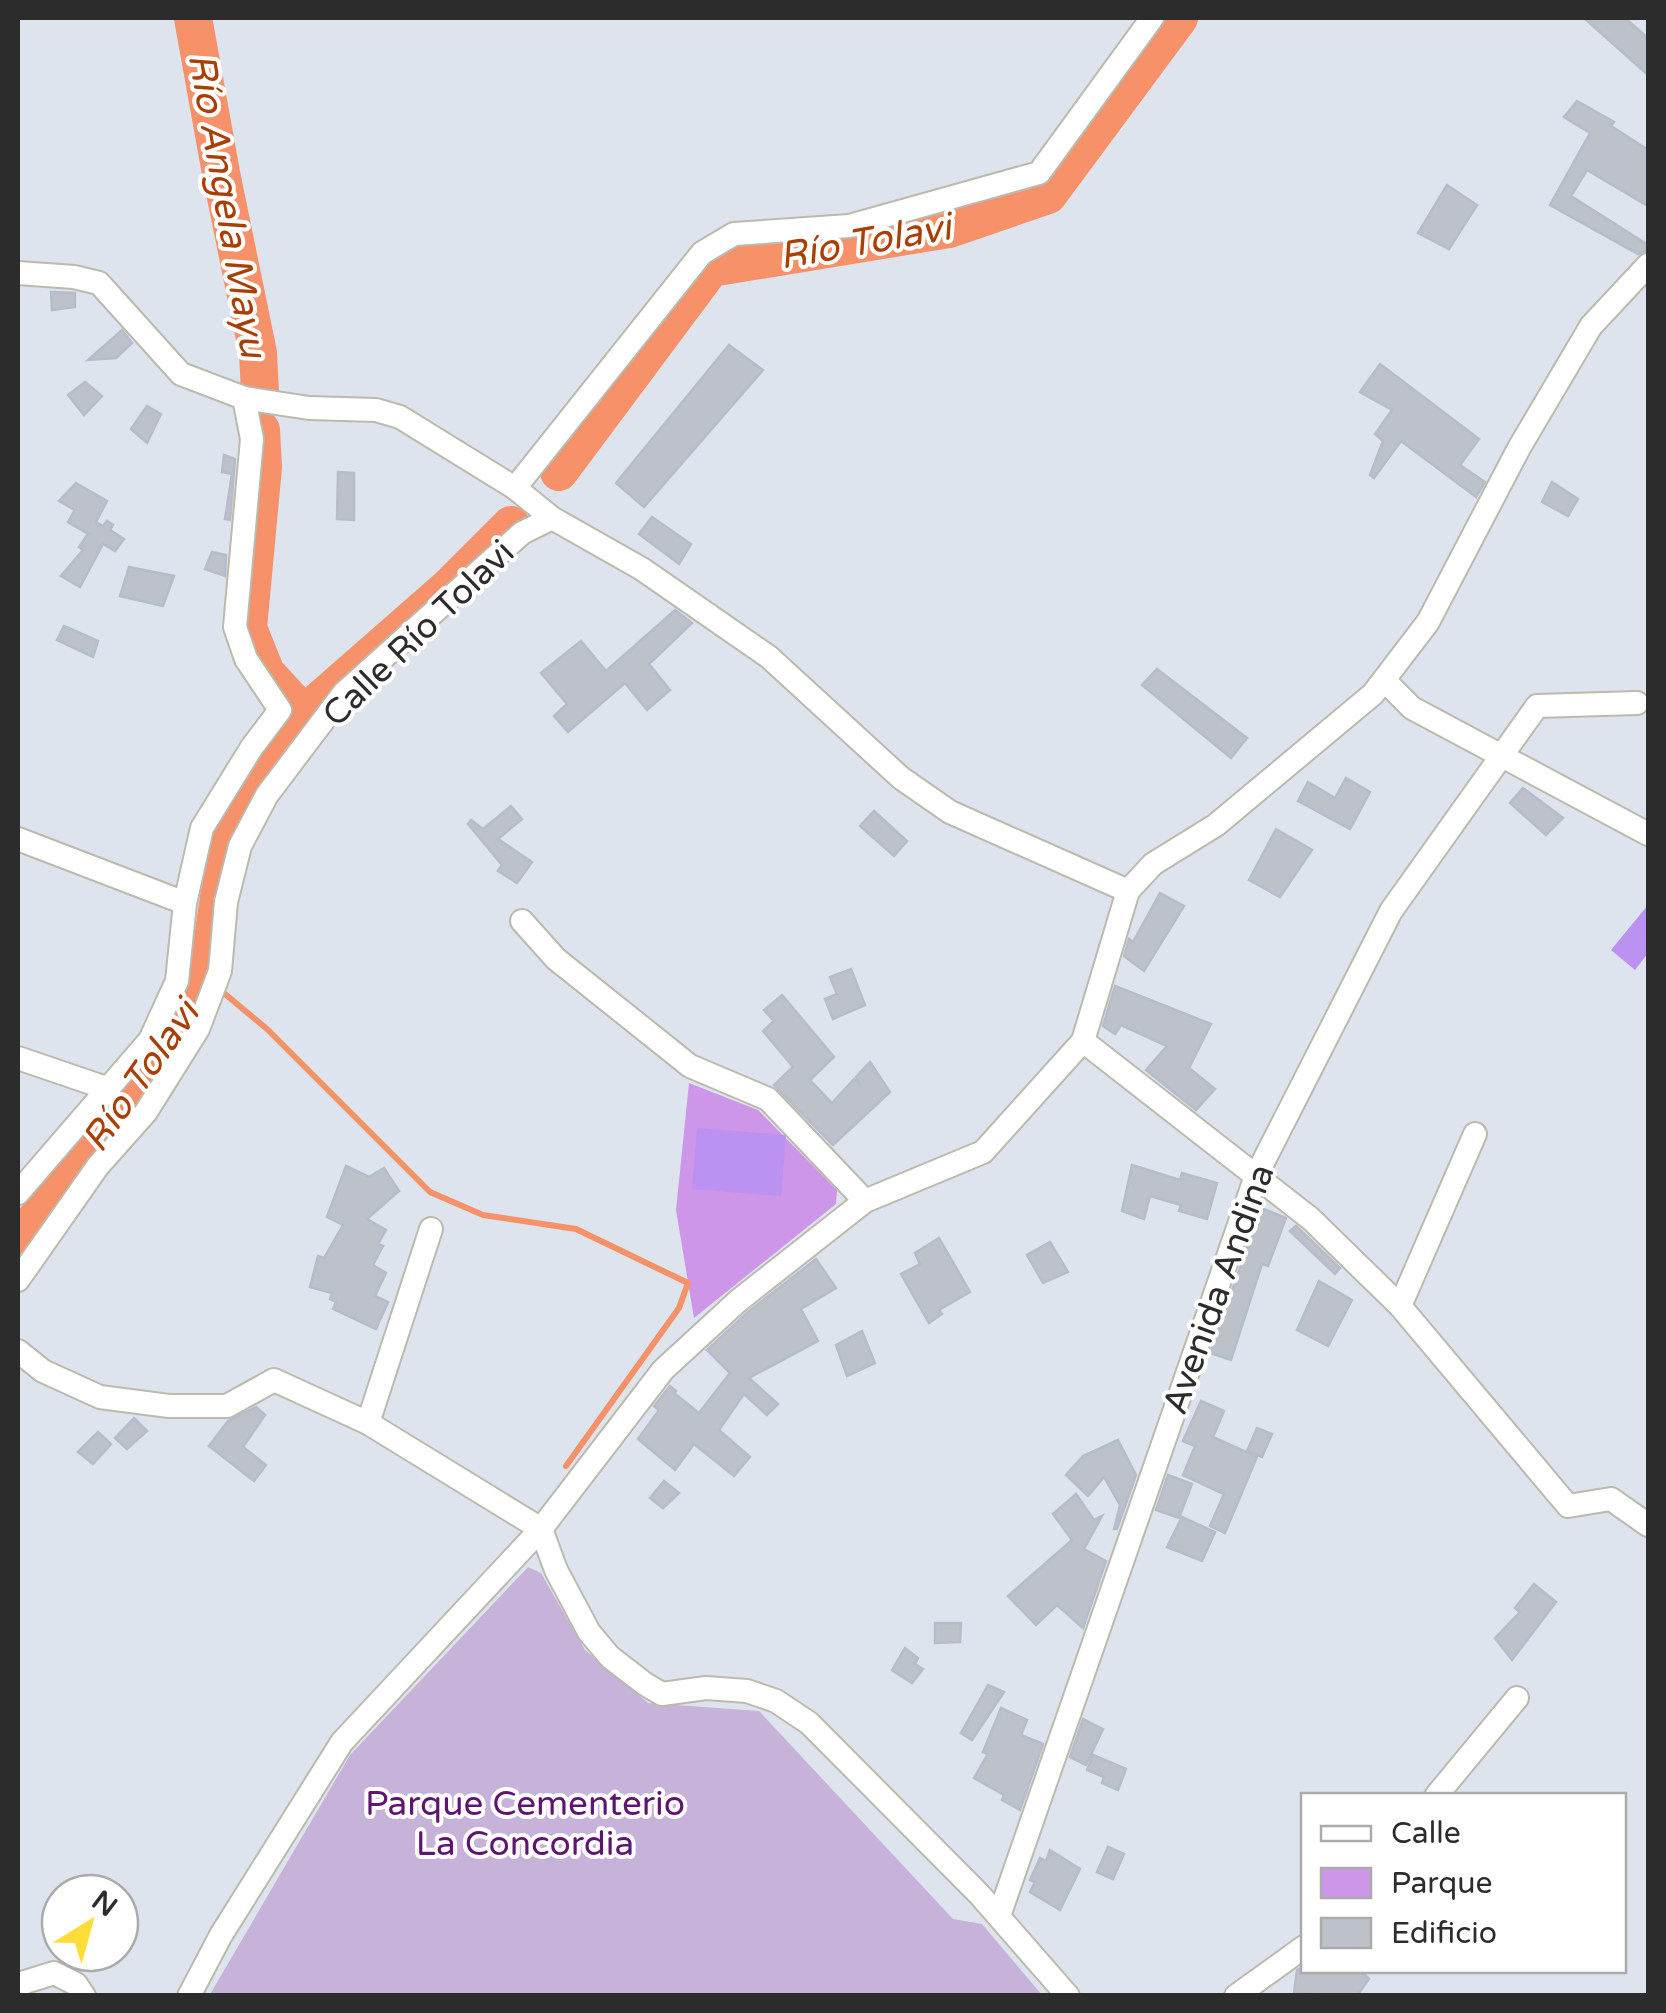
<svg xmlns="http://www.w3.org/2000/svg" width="1666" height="2013" font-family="'Varela Round',sans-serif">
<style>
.green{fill:#ce96e9}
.cemetery{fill:#c7b3d9}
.pitch{fill:#bb91f1}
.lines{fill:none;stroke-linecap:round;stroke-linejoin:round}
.stream{stroke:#f79169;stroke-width:6}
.river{stroke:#f79169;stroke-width:38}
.building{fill:#bcc1ca;stroke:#b6bdca;stroke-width:2.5}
.minor-casing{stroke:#bcbaad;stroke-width:26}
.minor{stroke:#fff;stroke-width:22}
.labels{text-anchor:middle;stroke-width:8;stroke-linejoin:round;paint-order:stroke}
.street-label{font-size:35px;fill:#2c2c2c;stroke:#fff}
.park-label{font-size:35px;fill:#5e156f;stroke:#fff}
.water-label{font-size:38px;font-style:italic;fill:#a83f04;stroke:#fff}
</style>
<rect width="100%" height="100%" fill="#dde4ee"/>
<!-- green -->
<path class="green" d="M689,1083L758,1110L837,1190L836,1204L694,1318L676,1210Z"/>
<!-- cemetery -->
<path class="cemetery" d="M528,1567L541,1573L585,1650L648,1703L759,1711L953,1919L982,1924L1042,1995L209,1996L350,1755Z"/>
<!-- pitch -->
<g class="pitch">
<path d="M1648,905V953L1635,970L1611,950Z"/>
<path d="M697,1128L786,1135L781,1196L692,1189Z"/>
</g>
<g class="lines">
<!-- stream -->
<path class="stream" d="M219,989L267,1029L430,1192L483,1215L576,1229L688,1283L679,1308L566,1466"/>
<!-- river -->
<g class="river">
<path d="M193,18L221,173L258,353L260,392"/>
<path d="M261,430L263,467L248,628L266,673L304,714"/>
<path d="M559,472L711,268L949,229L1048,195L1179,18"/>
<path d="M18,1242L178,1037L207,979L227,843L247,796L304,714L449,587L511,525"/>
</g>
</g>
<!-- building -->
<g class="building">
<path d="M1584,18H1625L1648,38V75Z"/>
<path d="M1577,101L1614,122L1611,126L1648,150V206L1587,170L1571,196L1648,245V250L1638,254L1550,205L1590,133L1564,117Z"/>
<path d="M1447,185L1477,205L1449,249L1418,233Z"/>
<path d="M51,292L75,293V307L52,310Z"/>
<path d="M122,330L132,343L116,358L88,360Z"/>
<path d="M729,345L763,370L644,507L616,483Z"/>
<path d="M1380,364L1479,439L1460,465L1485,482L1476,497L1401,441L1374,478L1370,475L1383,441L1375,434L1392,410L1360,392Z"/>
<path d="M85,382L102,396L84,415L68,395Z"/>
<path d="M147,406L161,414L147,443L131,429Z"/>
<path d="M224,455L235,459L230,520L225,519L232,474L222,472Z"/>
<path d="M338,472L354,473V520L337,519Z"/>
<path d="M1552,482L1578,499L1568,516L1542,502Z"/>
<path d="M76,483L107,501L96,522L103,526L107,521L113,525L110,530L124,539L115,551L103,544L80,587L61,576L83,550L79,547L88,534L68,522L75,510L59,501Z"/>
<path d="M652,517L691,544L679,564L639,534Z"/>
<path d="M212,552L226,555L225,576L205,569Z"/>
<path d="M129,567L174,576L163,606L120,596Z"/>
<path d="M675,610L692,623L649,664L670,690L647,710L625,683L568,732L554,716L567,704L541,673L581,641L606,671Z"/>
<path d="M64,626L98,641L93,657L57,640Z"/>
<path d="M1157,669L1247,738L1231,758L1142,685Z"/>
<path d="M1346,778L1370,792L1350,829L1298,801L1308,782L1335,798Z"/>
<path d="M1523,788L1563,818L1546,835L1510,803Z"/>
<path d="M511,806L522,819L498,839L532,862L517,883L498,871L502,865L468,824L471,820L483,829Z"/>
<path d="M874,811L907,841L894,856L860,826Z"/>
<path d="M1276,829L1312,850L1280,897L1249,880Z"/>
<path d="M1160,893L1184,906L1144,971L1124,956L1129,939L1133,942Z"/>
<path d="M851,969L865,1005L833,1019L825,999L837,994L830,977Z"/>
<path d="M1115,986L1211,1024L1189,1068L1215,1089L1196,1110L1146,1070L1167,1046L1121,1025L1115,1034L1103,1026Z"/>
<path d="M782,995L834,1057L810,1080L832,1103L854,1079L861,1087L856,1077L870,1062L890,1092L833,1145L774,1085L793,1067L763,1031L774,1021L764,1010Z"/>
<path d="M1132,1165L1180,1180L1182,1173L1217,1183L1207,1219L1179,1211L1181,1205L1150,1196L1144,1219L1122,1211Z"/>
<path d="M346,1166L369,1177L384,1168L399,1191L367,1219L386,1230L378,1244L383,1246L373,1265L386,1273L375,1296L388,1302L376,1329L333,1309L336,1302L330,1299L332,1293L310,1287L318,1256L324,1258L343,1225L327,1217Z"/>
<path d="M1261,1208L1286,1218L1268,1266L1262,1264L1231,1360L1210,1353Z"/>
<path d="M1296,1226L1340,1268L1335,1274L1290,1231Z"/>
<path d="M939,1238L970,1292L939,1310L942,1314L929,1323L901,1274L920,1264L915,1253Z"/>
<path d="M1050,1242L1068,1272L1043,1283L1027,1255Z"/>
<path d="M816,1259L836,1288L801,1309L818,1341L749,1378L778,1404L767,1415L744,1394L719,1430L750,1457L734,1476L694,1444L675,1470L638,1439L659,1410L654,1406L670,1386L676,1391L674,1393L699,1413L730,1373L707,1350L748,1312Z"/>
<path d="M1319,1281L1352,1300L1328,1346L1297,1330Z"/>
<path d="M862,1331L875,1363L847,1376L836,1345Z"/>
<path d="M1201,1401L1224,1411L1213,1437L1257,1457L1225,1533L1210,1526L1224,1494L1183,1475L1195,1446L1183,1441Z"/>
<path d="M256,1407L265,1415L243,1447L266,1465L254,1481L209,1446L228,1421Z"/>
<path d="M134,1418L147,1431L127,1449L115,1438Z"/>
<path d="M1257,1428L1272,1434L1262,1457L1247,1451Z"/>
<path d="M98,1432L111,1444L93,1464L78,1452Z"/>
<path d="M1118,1440L1136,1475L1117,1529H1114L1120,1505L1104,1477L1088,1496L1066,1475L1083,1456Z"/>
<path d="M1168,1475L1192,1484L1179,1518L1156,1510Z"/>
<path d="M664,1481L679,1493L663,1508L650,1498Z"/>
<path d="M1076,1494L1094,1520L1102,1516L1084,1549L1106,1561L1083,1628L1057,1605L1036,1625L1008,1596L1072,1540L1053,1514Z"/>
<path d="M1182,1517L1215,1532L1202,1561L1167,1547Z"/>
<path d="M1534,1584L1556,1602L1512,1660L1495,1638L1520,1612L1515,1608Z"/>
<path d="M935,1623H961L960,1642L935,1643Z"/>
<path d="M905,1648L918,1658L915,1664L923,1669L912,1683L892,1670Z"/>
<path d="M988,1685L1004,1692L972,1740L961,1733Z"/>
<path d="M1001,1708L1027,1720L1021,1735L1043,1744L1020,1810L1002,1800L1004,1795L974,1778L988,1754L983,1752Z"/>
<path d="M1083,1719L1103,1729L1086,1765L1070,1757Z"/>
<path d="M1093,1755L1126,1769L1118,1790L1102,1783L1104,1777L1087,1770Z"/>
<path d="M1108,1847L1124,1854L1113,1879L1097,1872Z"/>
<path d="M1050,1850L1080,1869L1060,1910L1030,1892L1035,1882L1030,1880L1040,1858L1046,1861Z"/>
<path d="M1301,1968L1304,1970H1360L1369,1979L1357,1996L1294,1993L1297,1970Z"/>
</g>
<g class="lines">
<!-- minor casing -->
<g class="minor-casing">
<g id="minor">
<path d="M18,273L74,277L99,283L181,374L244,398L309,408L376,410L400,417L515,488L552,518L642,569L769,657L901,778L950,812L1128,891"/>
<path d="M515,488L702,253L734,234L849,226L1039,173L1152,18"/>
<path d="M1384,680L1412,708L1648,834"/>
<path d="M18,839L185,903"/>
<path d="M522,921L556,959L690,1066L768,1099L865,1201"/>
<path d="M1083,1041L1311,1219L1400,1306L1568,1506L1611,1499L1648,1525"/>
<path d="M18,1058L106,1088"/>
<path d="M18,1193L150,1040L177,981L185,903L202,828L252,747L280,710L246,659L235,627L252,439L244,398"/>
<path d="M18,1280L98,1166L146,1112L198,1029L220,971L226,902L240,846L267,795L344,693L522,533L552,518"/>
<path d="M1400,1306L1475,1134"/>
<path d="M18,1351L43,1371L100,1397L169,1406H227L274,1380L368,1423L541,1529L556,1570L589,1632L610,1657L645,1684L662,1694L706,1688L747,1691L776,1701L809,1723L979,1894L1068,1996"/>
<path d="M368,1423L431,1229"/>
<path d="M1436,1796L1517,1698"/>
<path d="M999,1916L1256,1176L1391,911L1537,706L1637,703"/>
<path d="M18,1987L25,1982L54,1973L76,1984L84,1996"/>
<path d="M189,1996L221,1935L342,1742L541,1529L663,1370L738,1301L865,1201L983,1152L1083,1041L1128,891L1153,864L1216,825L1373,694L1428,622L1519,448L1591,326L1648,265"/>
<path d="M1236,1996L1304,1947"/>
</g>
</g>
<!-- minor -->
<use href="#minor" class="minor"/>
</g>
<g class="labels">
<!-- street labels -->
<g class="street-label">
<text transform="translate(418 633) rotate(-44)" y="12">Calle Río Tolavi</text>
<text transform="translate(1218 1289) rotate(-70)" y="12">Avenida Andina</text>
</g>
<!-- park labels -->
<g class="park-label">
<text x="525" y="1815">Parque Cementerio<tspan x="525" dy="40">La Concordia</tspan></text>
</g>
<!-- water labels -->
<g class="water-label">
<text transform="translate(228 205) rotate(80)" y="13">Río Angela Mayu</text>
<text transform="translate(865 241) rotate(-10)" y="13">Río Tolavi</text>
<text transform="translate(140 1076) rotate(-55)" y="13">Río Tolavi</text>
</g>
</g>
<!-- border -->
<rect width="1666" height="2013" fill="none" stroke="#2c2c2c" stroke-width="40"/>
<!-- legend -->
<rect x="1301" y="1793" width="325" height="180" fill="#ffffff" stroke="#ababab" stroke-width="2.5"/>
<rect x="1321" y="1826" width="50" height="15" fill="#ffffff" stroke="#ababab" stroke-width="2.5"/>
<text x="1391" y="1843" font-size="30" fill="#2c2c2c">Calle</text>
<rect x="1321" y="1868" width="50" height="30" fill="#ce96e9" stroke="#ababab" stroke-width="2.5"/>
<text x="1391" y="1893" font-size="30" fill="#2c2c2c">Parque</text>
<rect x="1321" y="1918" width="50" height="30" fill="#bcc1ca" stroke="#ababab" stroke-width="2.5"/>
<text x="1391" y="1943" font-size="30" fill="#2c2c2c">Edificio</text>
<!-- north arrow -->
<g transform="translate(90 1923) rotate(37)"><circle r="48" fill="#ffffff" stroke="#ababab" stroke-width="2.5"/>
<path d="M0-8L18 38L0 25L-18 38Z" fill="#ffdd39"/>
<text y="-15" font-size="28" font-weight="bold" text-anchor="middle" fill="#2c2c2c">N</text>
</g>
</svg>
